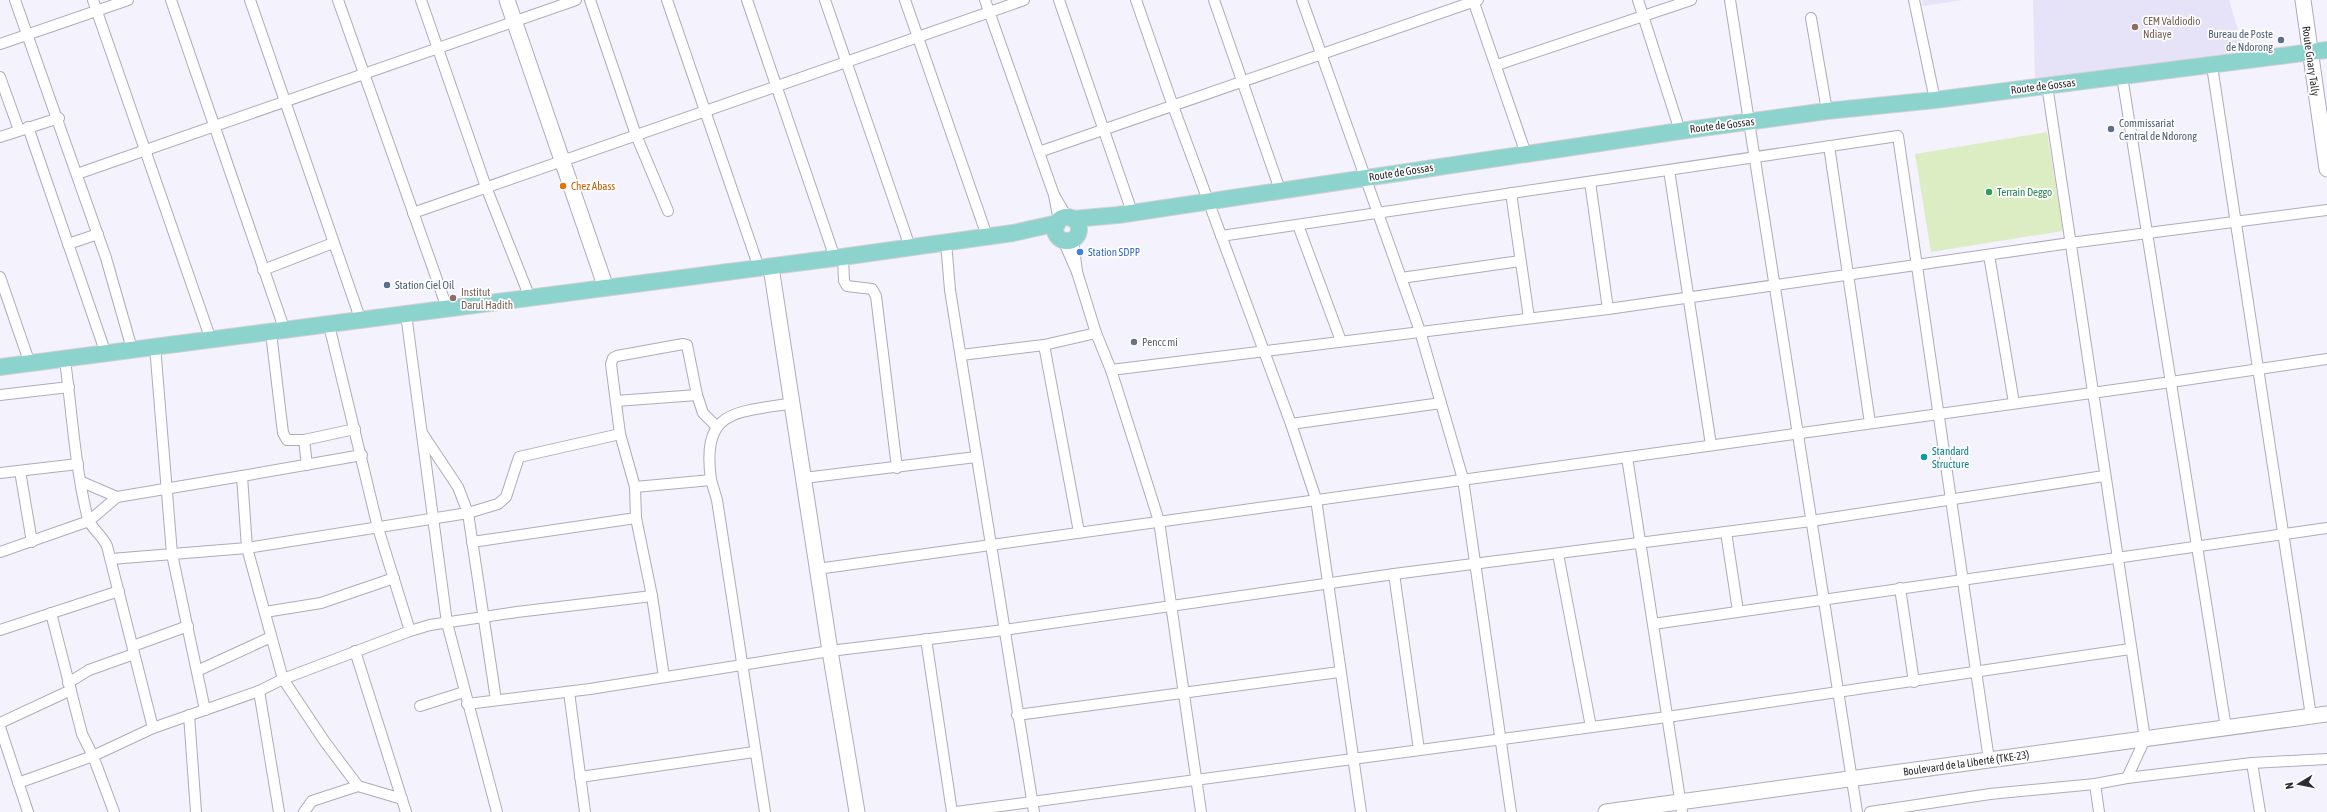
<svg xmlns="http://www.w3.org/2000/svg" width="2327" height="812" font-family="'Asap Condensed',sans-serif">
<style>
.built{fill:#e6e3f9}
.garden{fill:#dcedc4}
.lines{fill:none;stroke-linecap:round;stroke-linejoin:round}
.street-casing{stroke:#adacba;stroke-width:12}
.secondary-casing{stroke:#adacba;stroke-width:17}
.primary-casing{stroke:#d1d1d2;stroke-width:18}
.street{stroke:#fff;stroke-width:10}
.secondary{stroke:#fff;stroke-width:15}
.primary{stroke:#8dd3cd;stroke-width:16}
.education-dot{fill:#8d6e63;stroke:#fff;stroke-width:1.5}
.service-dot{fill:#5c6f8a;stroke:#fff;stroke-width:1.5}
.food-dot{fill:#e8710a;stroke:#fff;stroke-width:1.5}
.leisure-dot{fill:#2e9e5b;stroke:#fff;stroke-width:1.5}
.shop-dot{fill:#3f7fe0;stroke:#fff;stroke-width:1.5}
.worship-dot{fill:#6b7280;stroke:#fff;stroke-width:1.5}
.culture-dot{fill:#0f9aa8;stroke:#fff;stroke-width:1.5}
.labels{text-anchor:middle;stroke-width:3.5;stroke-linejoin:round;paint-order:stroke}
.education-label{font-size:11px;fill:#785e54;stroke:#fff;text-anchor:start}
.service-label{font-size:11px;fill:#4e5e75;stroke:#fff;text-anchor:start}
.street-label{font-size:11px;fill:#2d2c32;stroke:#fff}
.food-label{font-size:11px;fill:#c56008;stroke:#fff;text-anchor:start}
.leisure-label{font-size:11px;fill:#27864d;stroke:#fff;text-anchor:start}
.shop-label{font-size:11px;fill:#366cbe;stroke:#fff;text-anchor:start}
.worship-label{font-size:11px;fill:#5b616d;stroke:#fff;text-anchor:start}
.culture-label{font-size:11px;fill:#0d838f;stroke:#fff;text-anchor:start}
</style>
<rect width="100%" height="100%" fill="#f3f2fd"/>
<!-- built -->
<g class="built">
<path d="M1922,0H1963L1923,6Z"/>
<path d="M2033,0H2229L2245,54L2035,80Z"/>
</g>
<!-- garden -->
<path class="garden" d="M2047,132L2063,231L1931,252L1915,154Z"/>
<g class="lines">
<!-- street casing -->
<g class="street-casing">
<g id="street">
<path d="M15,0L106,258L132,349"/>
<path d="M93,0L211,340"/>
<path d="M171,0L285,331"/>
<path d="M250,0L361,321"/>
<path d="M338,0L447,308"/>
<path d="M421,0L486,187L530,298"/>
<path d="M590,0L636,135L668,211"/>
<path d="M667,0L759,268"/>
<path d="M747,0L835,258"/>
<path d="M825,0L910,247"/>
<path d="M905,0L987,236"/>
<path d="M985,0L1054,195"/>
<path d="M1059,0L1132,212"/>
<path d="M1136,0L1173,106L1291,424L1316,499L1361,812"/>
<path d="M1214,0L1280,190"/>
<path d="M1302,0L1420,331L1463,479L1511,812"/>
<path d="M1473,0L1526,154"/>
<path d="M1638,0L1680,131"/>
<path d="M1730,0L1857,812"/>
<path d="M1914,0L1935,100"/>
<path d="M1811,18L1827,111"/>
<path d="M0,44L128,0"/>
<path d="M1497,65L1691,0"/>
<path d="M2212,66L2311,716"/>
<path d="M2122,76L2226,728"/>
<path d="M0,77L19,130"/>
<path d="M2047,85L2145,739L2127,778L2095,784L2099,812"/>
<path d="M28,127L106,354"/>
<path d="M0,137L59,118"/>
<path d="M1829,146L1870,423"/>
<path d="M1039,152L1478,0"/>
<path d="M1669,170L1711,445"/>
<path d="M77,174L576,0"/>
<path d="M1590,182L1608,309"/>
<path d="M1511,193L1529,318"/>
<path d="M413,213L1024,0"/>
<path d="M1059,221L1054,195L1067,217"/>
<path d="M1298,225L1341,341"/>
<path d="M1221,236L1898,136L1989,760"/>
<path d="M1063,240L1077,272L1073,239"/>
<path d="M946,242L950,290L1034,812"/>
<path d="M68,244L98,234"/>
<path d="M1989,255L2014,403"/>
<path d="M843,257L844,281L847,286L872,289L876,296L897,468"/>
<path d="M263,270L333,243"/>
<path d="M1077,272L1096,333L1111,370L1159,521L1201,812"/>
<path d="M0,277L30,364"/>
<path d="M1401,278L1520,261"/>
<path d="M406,314L447,623L497,812"/>
<path d="M329,325L378,528L410,631"/>
<path d="M271,333L283,433L287,440H304L307,465"/>
<path d="M1044,345L1079,532"/>
<path d="M155,346L172,554L205,710"/>
<path d="M961,355L1044,345L1096,333"/>
<path d="M65,360C72,413 75,468 88,519C91,528 103,536 107,546L153,728"/>
<path d="M1111,370L1608,309L2070,243L2327,210"/>
<path d="M0,395L69,387"/>
<path d="M616,401L697,395"/>
<path d="M1291,424L1441,403"/>
<path d="M422,433L458,487L468,513L496,700"/>
<path d="M620,434L635,487"/>
<path d="M304,440L355,429"/>
<path d="M1627,457L1682,812"/>
<path d="M20,471L32,542"/>
<path d="M0,473L78,464"/>
<path d="M242,476L362,455"/>
<path d="M804,478L976,457"/>
<path d="M711,480L717,500L765,812"/>
<path d="M82,482L117,497"/>
<path d="M1726,532L1738,611"/>
<path d="M472,542L636,518"/>
<path d="M0,552L89,521L117,497L242,476L247,548L283,679L325,742L358,786"/>
<path d="M1558,554L1591,727"/>
<path d="M111,559L247,548L468,513L498,504L506,497L519,457L620,434L611,364L613,358L617,356L683,344L687,345L697,395L703,413L716,426"/>
<path d="M817,569L2171,382L2327,359"/>
<path d="M1394,574L1419,750"/>
<path d="M1900,588L1914,682"/>
<path d="M265,612L321,603L394,578"/>
<path d="M51,613L82,734L93,756L114,812"/>
<path d="M1653,624L2327,528"/>
<path d="M0,630L119,591"/>
<path d="M926,639L952,812"/>
<path d="M133,646L188,626"/>
<path d="M355,651L406,812"/>
<path d="M197,671L271,637"/>
<path d="M664,677L652,596L636,518L635,487L711,480C701,408 736,413 793,403"/>
<path d="M68,683L89,670L134,654"/>
<path d="M259,691L279,812"/>
<path d="M569,692L585,812"/>
<path d="M467,704L590,689L830,651L1004,630L1394,574L1811,521L2104,476"/>
<path d="M420,706L464,692"/>
<path d="M189,715L196,812"/>
<path d="M1017,715L1339,672"/>
<path d="M0,723L71,690"/>
<path d="M0,727L28,812"/>
<path d="M2252,763L2260,812"/>
<path d="M580,777L754,752"/>
<path d="M2127,778L2252,763L2327,759"/>
<path d="M18,783L93,756L153,728L259,691L283,679L410,631L430,625L517,612L652,596"/>
<path d="M304,812L312,801L358,786L402,799"/>
<path d="M956,812L1667,717L2130,649"/>
<path d="M1870,812L1990,794L2095,784"/>
</g>
</g>
<!-- secondary casing -->
<g class="secondary-casing">
<g id="secondary">
<path d="M507,0L606,288"/>
<path d="M2303,0L2327,169"/>
<path d="M771,267L830,651L857,812"/>
<path d="M1606,812L2327,714"/>
</g>
</g>
<!-- primary casing -->
<g class="primary-casing">
<g id="primary">
<circle cx="1067" cy="229" r="12"/>
<path d="M1073,219L1118,215L1680,131L1827,111L1935,100L2327,50"/>
<path d="M0,367L835,258L1013,233L1058,223"/>
</g>
</g>
<!-- street -->
<use href="#street" class="street"/>
<!-- secondary -->
<use href="#secondary" class="secondary"/>
<!-- primary -->
<use href="#primary" class="primary"/>
</g>
<!-- markers -->
<g class="education-dot">
<circle cx="2135" cy="27" r="4"/>
<circle cx="453" cy="298" r="4"/>
</g>
<g class="service-dot">
<circle cx="2281" cy="40" r="4"/>
<circle cx="2111" cy="129" r="4"/>
<circle cx="387" cy="285" r="4"/>
</g>
<circle class="food-dot" cx="563" cy="186" r="4"/>
<circle class="leisure-dot" cx="1989" cy="192" r="4"/>
<circle class="shop-dot" cx="1080" cy="252" r="4"/>
<circle class="worship-dot" cx="1134" cy="342" r="4"/>
<circle class="culture-dot" cx="1924" cy="457" r="4"/>
<g class="labels">
<!-- education labels -->
<g class="education-label">
<text x="2143" y="25">CEM Valdiodio<tspan x="2143" dy="13">Ndiaye</tspan></text>
<text x="461" y="296">Institut<tspan x="461" dy="13">Darul Hadith</tspan></text>
</g>
<!-- service labels -->
<g class="service-label">
<text x="2273" y="38" text-anchor="end">Bureau de Poste<tspan x="2273" dy="13">de Ndorong</tspan></text>
<text x="2119" y="127">Commissariat<tspan x="2119" dy="13">Central de Ndorong</tspan></text>
<text x="395" y="289">Station Ciel Oil</text>
</g>
<!-- street labels -->
<g class="street-label">
<text transform="translate(2311 61) rotate(82)" y="4">Route Gnary Tally</text>
<text transform="translate(2043 86) rotate(-7)" y="4">Route de Gossas</text>
<text transform="translate(1722 125) rotate(-7)" y="4">Route de Gossas</text>
<text transform="translate(1401 172) rotate(-9)" y="4">Route de Gossas</text>
<text transform="translate(1966 763) rotate(-8)" y="4">Boulevard de la Liberté (TKE-23)</text>
</g>
<!-- food labels -->
<g class="food-label">
<text x="571" y="190">Chez Abass</text>
</g>
<!-- leisure labels -->
<g class="leisure-label">
<text x="1997" y="196">Terrain Deggo</text>
</g>
<!-- shop labels -->
<g class="shop-label">
<text x="1088" y="256">Station SDPP</text>
</g>
<!-- worship labels -->
<g class="worship-label">
<text x="1142" y="346">Pencc mi</text>
</g>
<!-- culture labels -->
<g class="culture-label">
<text x="1932" y="455">Standard<tspan x="1932" dy="13">Structure</tspan></text>
</g>
</g>
<!-- north arrow -->
<g transform="translate(2299 784) rotate(260)" stroke="#ffffff" stroke-width="3" paint-order="stroke">
<path d="M0-3L7 15L0 10L-7 15Z" fill="#2d2c32"/>
<text y="-6" font-size="11" font-weight="bold" text-anchor="middle" fill="#2d2c32">N</text>
</g>
</svg>
